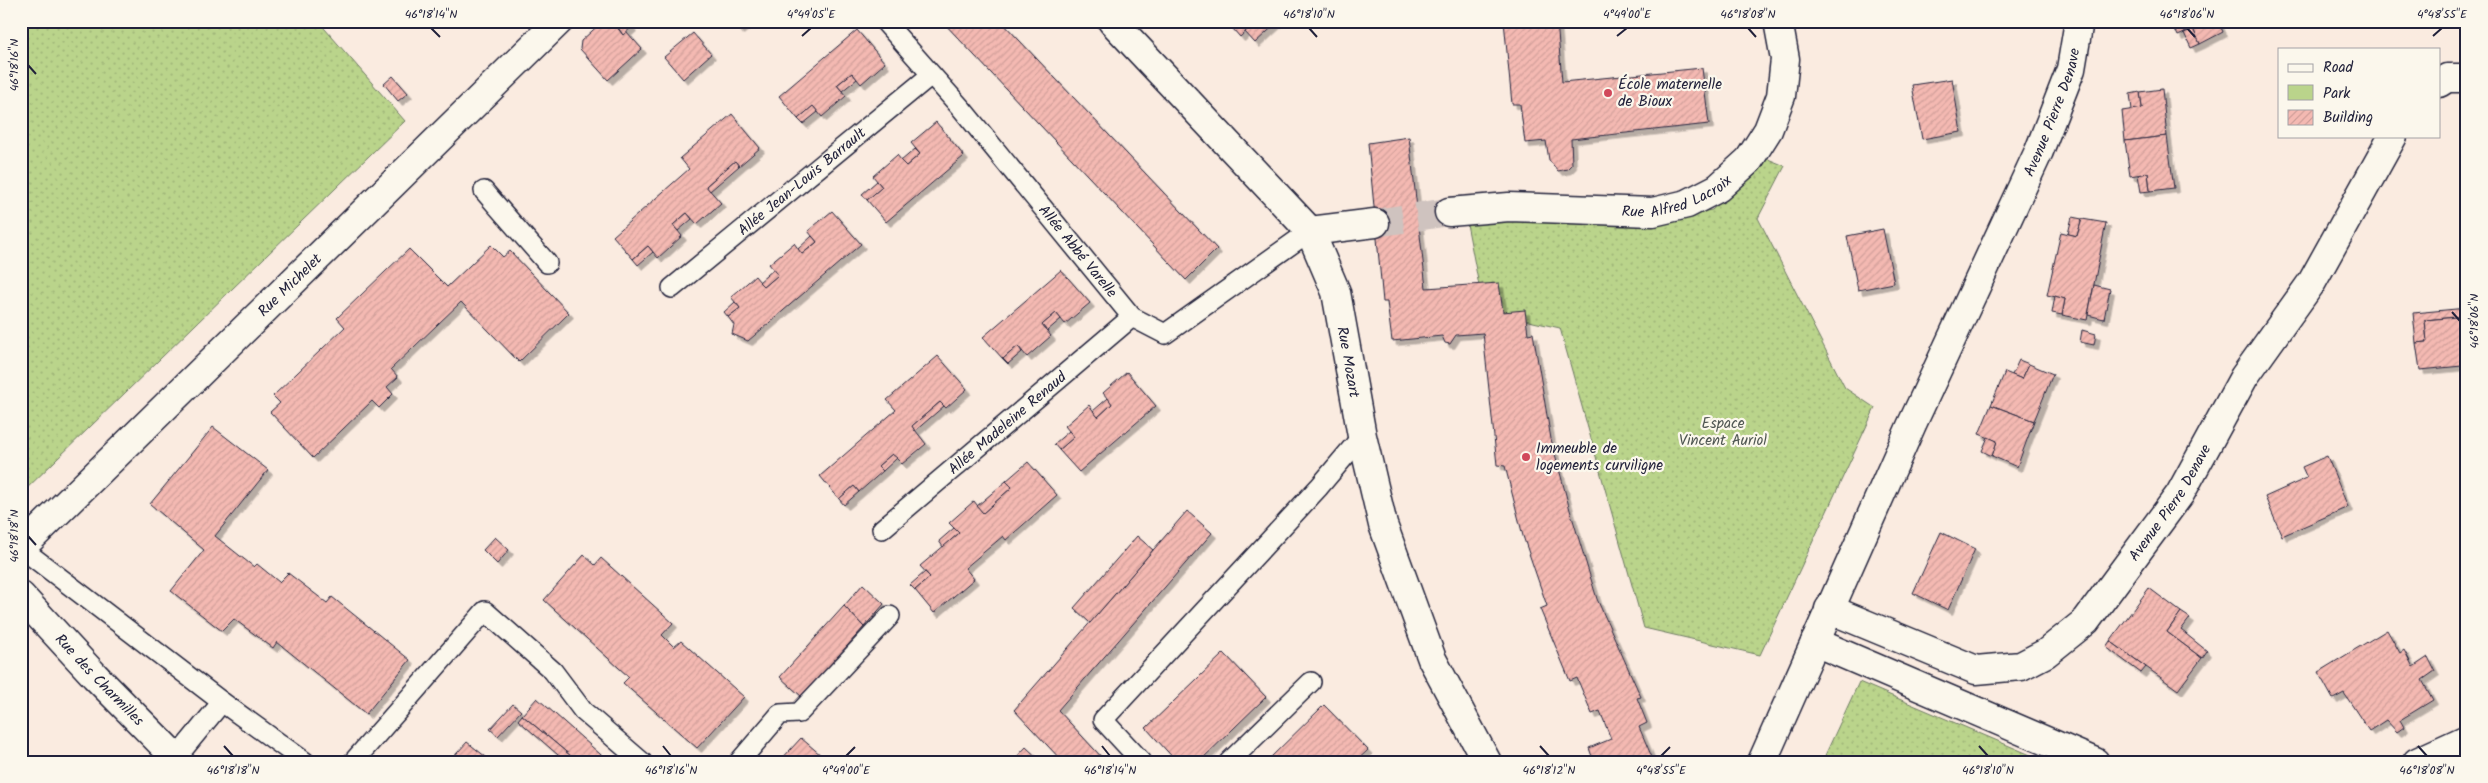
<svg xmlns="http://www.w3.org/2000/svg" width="2488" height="783" font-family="Kalam,sans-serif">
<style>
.green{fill:url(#green-dots);stroke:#6e7b63}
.building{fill:url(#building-hatch);stroke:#22223b;filter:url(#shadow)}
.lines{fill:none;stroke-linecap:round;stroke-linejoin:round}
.street-tunnel{stroke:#cfc3bf;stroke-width:28;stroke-dasharray:28 14;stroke-linecap:butt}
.lane-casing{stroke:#22223b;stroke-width:22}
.street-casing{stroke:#22223b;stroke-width:31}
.lane{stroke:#fbf7ec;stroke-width:19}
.street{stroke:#fbf7ec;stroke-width:28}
.ticks{fill:none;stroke:#22223b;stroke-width:2}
.poi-dot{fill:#d1495b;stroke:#fbf7ec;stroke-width:2}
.labels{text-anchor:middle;stroke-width:4.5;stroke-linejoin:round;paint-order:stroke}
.poi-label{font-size:15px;fill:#22223b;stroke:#fbf7ec;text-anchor:start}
.street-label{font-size:15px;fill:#22223b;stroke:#fbf7ec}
.park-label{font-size:15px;fill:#505753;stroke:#fbf7ec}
.neatline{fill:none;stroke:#22223b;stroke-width:2}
.ticks-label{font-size:12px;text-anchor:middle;fill:#22223b}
</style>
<defs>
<pattern id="green-dots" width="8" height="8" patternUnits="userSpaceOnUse" patternTransform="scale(1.25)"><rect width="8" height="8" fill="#bad48b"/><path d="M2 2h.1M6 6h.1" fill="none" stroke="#a0b679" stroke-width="1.8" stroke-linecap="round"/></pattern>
<pattern id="building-hatch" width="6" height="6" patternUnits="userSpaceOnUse" patternTransform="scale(1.25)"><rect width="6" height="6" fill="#f4b9b2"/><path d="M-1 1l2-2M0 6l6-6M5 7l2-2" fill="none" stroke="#d19f9a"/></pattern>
<filter id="shadow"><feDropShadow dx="4.5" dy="4.5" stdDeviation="0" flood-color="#0004"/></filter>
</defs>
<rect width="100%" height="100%" fill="#faebe0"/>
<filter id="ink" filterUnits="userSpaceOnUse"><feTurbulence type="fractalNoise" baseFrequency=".02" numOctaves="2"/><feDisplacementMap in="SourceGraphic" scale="10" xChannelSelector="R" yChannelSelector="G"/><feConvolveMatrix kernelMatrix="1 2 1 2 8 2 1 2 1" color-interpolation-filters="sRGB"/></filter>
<g filter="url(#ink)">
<!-- green -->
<g class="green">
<path d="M21,21H318L405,121L21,494Z"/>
<path d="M1768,159L1785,166L1758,218L1845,388L1875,408L1760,655L1644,628L1560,328L1484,311L1466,219L1648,220L1712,210Z"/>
<path d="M1859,682L2047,762H1822Z"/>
</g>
<!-- building -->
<g class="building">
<path d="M603,21H612L623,35L626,31L642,49L608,80L580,49L581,41Z"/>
<path d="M623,21H627L632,27L623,35L617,26Z"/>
<path d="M732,21H750L739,30Z"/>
<path d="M942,21H1001L1217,249L1186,280Z"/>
<path d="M1226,21H1257L1240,37Z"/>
<path d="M1257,21H1279L1255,43L1245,32Z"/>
<path d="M1504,21H1557L1562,82L1702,68L1709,124L1571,139L1572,164L1567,169L1558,171L1549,160L1546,141L1525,143L1520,104H1512Z"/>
<path d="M2171,21H2218L2223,32L2200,44L2193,29L2178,36Z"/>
<path d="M2193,29L2200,44L2191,48L2184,33Z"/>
<path d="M857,30L885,63L861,84L852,73L837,85L846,96L822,117L813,106L798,119L779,96Z"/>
<path d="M693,33L711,54L683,79L664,57Z"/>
<path d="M852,73L857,79L842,91L837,85Z"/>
<path d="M393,76L408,93L398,101L384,84Z"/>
<path d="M1952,79L1961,132L1922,139L1912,85Z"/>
<path d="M2162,89L2167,136L2125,141L2122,111L2142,108L2140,92Z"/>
<path d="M2140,92L2142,108L2132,110L2130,94Z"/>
<path d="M813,106L818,112L803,124L798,119Z"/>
<path d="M732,114L760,148L739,166L735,161L706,186L721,203L697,224L687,213L673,225L682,236L658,258L648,246L633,259L613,236L689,169L680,158Z"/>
<path d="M936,122L964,156L886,222L867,200L882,187L873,176L897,155L906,166L920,154L911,143Z"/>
<path d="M2167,136L2174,188L2150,191L2148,173L2130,176L2125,141Z"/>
<path d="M1409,137L1426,288L1499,283L1503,312L1525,310L1528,334L1533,333L1551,439L1570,510L1597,599L1641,697L1637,698L1647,723L1639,727L1654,762H1594L1589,748L1611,739L1600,711L1592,714L1577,678L1570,681L1540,609L1547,606L1523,536L1505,466L1497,465L1483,333L1456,335L1450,344L1445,343L1442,336L1392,341L1387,302H1383L1368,143Z"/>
<path d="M915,149L920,154L906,166L901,161Z"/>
<path d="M735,161L739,166L710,191L706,186Z"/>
<path d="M2148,173L2150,191L2141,192L2138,175Z"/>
<path d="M877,181L882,187L867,200L862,194Z"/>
<path d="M832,211L861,244L748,341L732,334L734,325L728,317L740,308L731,297L755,276L764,287L778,275L769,264L794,243L802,254L817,242L808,231Z"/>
<path d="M687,213L692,219L678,231L673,225Z"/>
<path d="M2072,217L2082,219L2077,236L2068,234Z"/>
<path d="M2082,219L2106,223L2087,320L2062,315L2065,299L2047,295L2061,232L2077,236Z"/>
<path d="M1883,229L1894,283L1858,290L1847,236Z"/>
<path d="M812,236L817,242L802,254L798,249Z"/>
<path d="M491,245L503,257L510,251L569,313L519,362L461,302L391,369L398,377L387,387L393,394L379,408L372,401L313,458L270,412L280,403L273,396L345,327L337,318L409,249L447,287Z"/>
<path d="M648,246L653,252L638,265L633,259Z"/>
<path d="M774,269L778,275L764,287L759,282Z"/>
<path d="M1061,270L1090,303L1065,324L1056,313L1042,325L1051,336L1027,357L1018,346L1003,359L983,337Z"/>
<path d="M2094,285L2110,289L2104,319L2088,315Z"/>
<path d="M2055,296L2065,299L2062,315L2052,313Z"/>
<path d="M735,302L740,308L728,317L724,312Z"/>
<path d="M2467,308V316L2425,320L2427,342L2416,343L2413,313Z"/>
<path d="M1056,313L1061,319L1047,331L1042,325Z"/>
<path d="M2467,316V368L2463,369L2462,366L2420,370L2416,343L2427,342L2425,320Z"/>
<path d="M2082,330L2096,334L2094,345L2080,342Z"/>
<path d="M1018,346L1022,352L1008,364L1003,359Z"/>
<path d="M938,356L967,389L946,408L940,402L912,426L926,444L902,464L892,454L878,466L883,471L859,492L854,486L839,499L820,476L896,410L887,400Z"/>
<path d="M2019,360L2029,364L2022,379L2012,375Z"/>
<path d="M2029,364L2053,374L2034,421L1991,405L2005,372L2022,379Z"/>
<path d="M1127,372L1156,406L1079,472L1059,450L1074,437L1065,426L1089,405L1098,417L1112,404L1103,393Z"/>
<path d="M1108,398L1112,404L1098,417L1093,411Z"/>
<path d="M940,402L944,406L915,431L912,426Z"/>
<path d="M1991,405L2034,421L2017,467L1992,456L1997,441L1979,434Z"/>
<path d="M213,427L268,470L215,536L254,567L257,564L279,582L288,573L327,603L332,597L410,660L366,714L277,642L273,648L234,619L222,631L171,591L204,550L150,504Z"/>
<path d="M1069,431L1074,437L1059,450L1054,444Z"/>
<path d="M1988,437L1997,441L1992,456L1982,451Z"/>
<path d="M892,454L897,458L883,471L878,466Z"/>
<path d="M2327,456L2348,507L2282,536L2265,497L2307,478L2302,467Z"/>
<path d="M1028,462L1057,495L1006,540L1003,536L965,568L974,579L934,613L915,590L930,577L920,566L959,533L949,523L974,501L983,513L1012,487L1006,481Z"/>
<path d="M1006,481L1012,487L983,513L977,506Z"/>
<path d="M854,486L859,492L844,505L839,499Z"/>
<path d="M1187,511L1212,533L1058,710L1106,762H1063L1014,710Z"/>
<path d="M954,528L959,533L943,547L939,541Z"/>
<path d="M1941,532L1975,549L1948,610L1913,593Z"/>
<path d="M1137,536L1153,550L1090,623L1074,608Z"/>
<path d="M495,537L509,550L497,564L483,550Z"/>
<path d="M584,555L595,565L601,558L673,623L662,635L674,647L681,641L744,697L697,748L623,683L629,677L544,600Z"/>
<path d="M925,572L930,577L915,590L910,585Z"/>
<path d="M863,584L884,604L864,627L844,606Z"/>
<path d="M2149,588L2181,612L2167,632L2202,658L2178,690L2110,641Z"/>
<path d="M844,606L864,627L802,697L780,677Z"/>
<path d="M2181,612L2190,618L2181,630L2207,651L2202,658L2167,632Z"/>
<path d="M2387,630L2400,653L2404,650L2413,667L2428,657L2435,671L2422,680L2433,700L2400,720L2404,727L2397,732L2386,720L2369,731L2344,693L2333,699L2318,672Z"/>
<path d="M2110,641L2146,667L2141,673L2106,647Z"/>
<path d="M1224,653L1266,697L1199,762H1177L1146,728Z"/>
<path d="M537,698L609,762H578L522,715Z"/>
<path d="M513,704L521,711L498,736L490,729Z"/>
<path d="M1324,705L1368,750L1355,762H1266Z"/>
<path d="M522,715L578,762H566L518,720Z"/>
<path d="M801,738L822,756L817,762H779Z"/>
<path d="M467,742L486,757L482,762H449Z"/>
<path d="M1026,747L1042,762H1012Z"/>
</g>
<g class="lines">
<!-- street-tunnel -->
<path class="street-tunnel" d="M1375,223L1449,212"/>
<!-- lane casing -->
<g class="lane-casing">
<g id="lane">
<path id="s1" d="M884,21L962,109L1132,317L1165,334L1310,231"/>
<path d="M484,191L547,263"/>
<path id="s2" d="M672,288L931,75"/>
<path id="s3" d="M882,529L1132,317"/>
<path d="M21,548L222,702L305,762"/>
<path d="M176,758L222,702"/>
<path d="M353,762L485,611L553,671L583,711L642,762"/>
<path d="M739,762L780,714L799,713L890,616"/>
<path d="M1142,762L1103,720L1319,487L1362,436"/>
<path d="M1229,762L1311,682"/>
</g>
</g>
<!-- street casing -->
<g class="street-casing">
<g id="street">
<path id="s4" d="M1112,21L1310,231L1336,292L1362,436L1383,525L1432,659L1487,762"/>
<path d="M2439,83L2447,78H2467"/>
<path id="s5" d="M1449,212L1509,207L1653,212L1687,204L1718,188L1749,160L1768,130L1781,96L1785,59L1778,21"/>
<path d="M1310,231L1375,223"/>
<path id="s6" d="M21,548L559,21"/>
<path id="s7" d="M21,596L95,676L180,762"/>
<path id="s8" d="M1829,609L1976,670L2021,666L2046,653L2086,621L2180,494L2244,377L2312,282L2393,136"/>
<path d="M1815,642L2095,762"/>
<path id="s9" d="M1762,762L1912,424L2039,151L2071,69L2079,21"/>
<path d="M2417,762L2467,739"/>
</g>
</g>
<!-- lane -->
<use href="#lane" class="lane"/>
<!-- street -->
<use href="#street" class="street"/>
</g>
</g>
<!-- ticks -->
<path class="ticks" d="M431,28L440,37M1309,28L1317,37M1748,28L1756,37M2187,28L2195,37M802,36L811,28M1617,36L1627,28M2433,36L2442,28M28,65L36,74M2452,312L2460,321M28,536L36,545M224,746L233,756M663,746L671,756M1102,746L1110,756M1540,746L1549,756M1979,746L1988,756M2418,746L2427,756M846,756L855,747M1661,756L1670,747"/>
<!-- markers -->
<g class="poi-dot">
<circle cx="1608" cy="93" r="5"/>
<circle cx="1526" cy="457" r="5"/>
</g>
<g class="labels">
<!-- poi labels -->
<g class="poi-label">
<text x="1618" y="89">École maternelle<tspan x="1618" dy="17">de Bioux</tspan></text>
<text x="1536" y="453">Immeuble de<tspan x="1536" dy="17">logements curviligne</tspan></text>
</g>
<!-- street labels -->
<g class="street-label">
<text dy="5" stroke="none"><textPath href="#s9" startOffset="712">Avenue Pierre Denave</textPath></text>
<text dy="5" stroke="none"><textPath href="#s2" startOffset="168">Allée Jean-Louis Barrault</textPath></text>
<text dy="5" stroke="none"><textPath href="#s5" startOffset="231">Rue Alfred Lacroix</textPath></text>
<text dy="5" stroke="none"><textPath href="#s1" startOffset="301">Allée Abbé Varelle</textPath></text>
<text dy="5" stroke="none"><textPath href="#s6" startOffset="376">Rue Michelet</textPath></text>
<text dy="5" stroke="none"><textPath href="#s4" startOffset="426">Rue Mozart</textPath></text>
<text dy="5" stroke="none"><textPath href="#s3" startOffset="164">Allée Madeleine Renaud</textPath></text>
<text dy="5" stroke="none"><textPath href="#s8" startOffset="429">Avenue Pierre Denave</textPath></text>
<text dy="5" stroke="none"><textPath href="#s7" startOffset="115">Rue des Charmilles</textPath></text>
</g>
<!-- park labels -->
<g class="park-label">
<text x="1723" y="428">Espace<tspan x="1723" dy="17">Vincent Auriol</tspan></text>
</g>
</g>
<!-- margin -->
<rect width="2488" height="783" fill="none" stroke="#fbf7ec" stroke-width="55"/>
<!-- legend -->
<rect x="2278" y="48" width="162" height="90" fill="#fbf7ec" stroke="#a4a2a5"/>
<rect x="2288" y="64" width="25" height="8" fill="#fbf7ec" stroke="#a4a2a5"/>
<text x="2323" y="72" font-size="15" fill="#22223b">Road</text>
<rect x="2288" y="85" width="25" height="15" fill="#bad48b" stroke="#a4a2a5"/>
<text x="2323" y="98" font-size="15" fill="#22223b">Park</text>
<rect x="2288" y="110" width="25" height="15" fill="url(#building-hatch)" stroke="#a4a2a5"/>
<text x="2323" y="122" font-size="15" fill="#22223b">Building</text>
<rect x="28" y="28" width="2432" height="728" class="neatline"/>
<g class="ticks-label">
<text x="431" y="18">46°18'14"N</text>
<text x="811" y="18">4°49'05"E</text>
<text x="1309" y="18">46°18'10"N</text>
<text x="1627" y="18">4°49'00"E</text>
<text x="1748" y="18">46°18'08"N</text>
<text x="2187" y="18">46°18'06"N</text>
<text x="2442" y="18">4°48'55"E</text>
<text transform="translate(14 65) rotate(-90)" y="4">46°18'16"N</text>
<text transform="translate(2474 321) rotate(-90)" y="4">46°18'06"N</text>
<text transform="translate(14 536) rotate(-90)" y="4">46°18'18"N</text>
<text x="233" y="774">46°18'18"N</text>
<text x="671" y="774">46°18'16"N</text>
<text x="846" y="774">4°49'00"E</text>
<text x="1110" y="774">46°18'14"N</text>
<text x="1549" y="774">46°18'12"N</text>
<text x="1661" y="774">4°48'55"E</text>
<text x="1988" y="774">46°18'10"N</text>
<text x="2427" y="774">46°18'08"N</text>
</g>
</svg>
